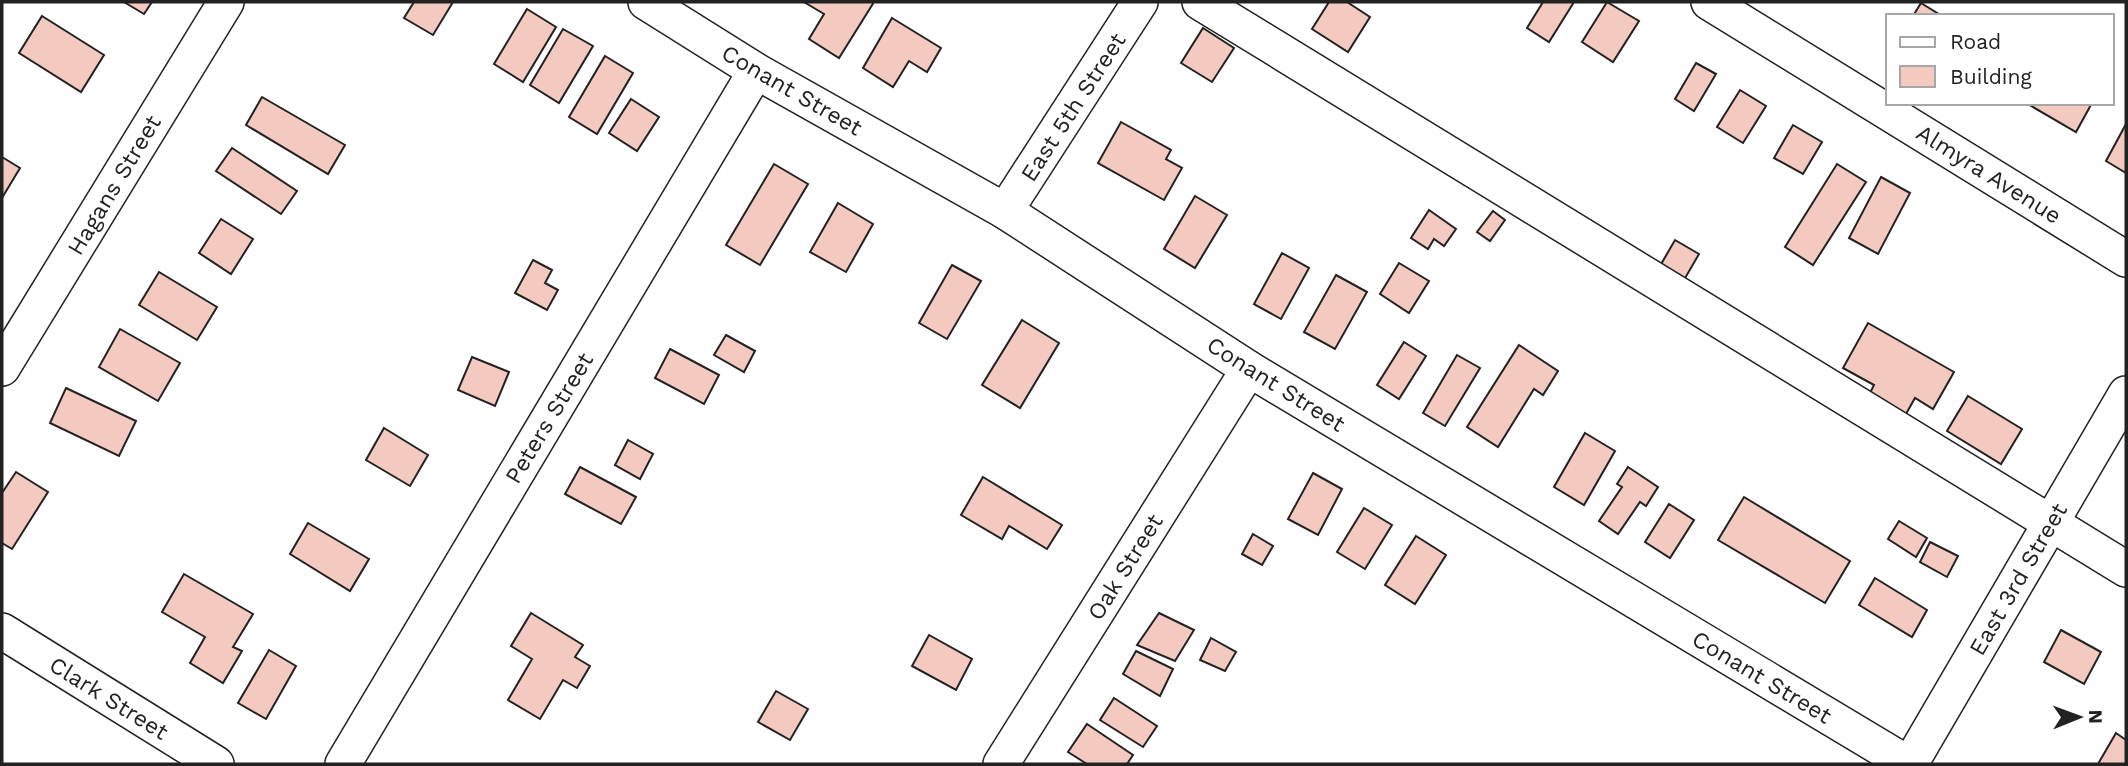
<svg xmlns="http://www.w3.org/2000/svg" width="2128" height="766" font-family="'Work Sans',sans-serif">
<style>
.building{fill:#f3c9c0;stroke:#222;stroke-width:2}
.lines{fill:none;stroke-linecap:round;stroke-linejoin:round}
.minor-casing{stroke:#222;stroke-width:38}
.minor{stroke:#fff;stroke-width:35}
.labels{text-anchor:middle;stroke-width:5;stroke-linejoin:round;paint-order:stroke}
.street-label{font-size:23px;fill:#222;stroke:#fff}
</style>
<rect width="100%" height="100%" fill="#fff"/>
<!-- building -->
<g class="building">
<path d="M124,2H152L144,14Z"/>
<path d="M414,2H453L433,35L404,18Z"/>
<path d="M804,2H874L839,58L809,39L824,14Z"/>
<path d="M1329,2H1347L1370,17L1348,52L1312,29Z"/>
<path d="M1543,2H1574L1549,42L1527,28Z"/>
<path d="M1607,2L1639,21L1613,62L1582,42Z"/>
<path d="M1921,3L1942,16H1913Z"/>
<path d="M527,9L556,27L523,82L494,64Z"/>
<path d="M42,16L104,55L81,92L19,53Z"/>
<path d="M892,18L941,48L927,72L909,61L893,87L863,68Z"/>
<path d="M1203,28L1234,48L1212,82L1181,63Z"/>
<path d="M563,29L593,46L559,103L530,85Z"/>
<path d="M605,56L633,73L597,134L569,117Z"/>
<path d="M1696,63L1716,74L1694,111L1675,99Z"/>
<path d="M1740,90L1766,106L1743,143L1717,127Z"/>
<path d="M262,97L345,145L328,174L246,125Z"/>
<path d="M631,99L659,117L637,151L609,133Z"/>
<path d="M2026,103H2092L2076,132Z"/>
<path d="M1121,122L1171,150L1166,159L1182,168L1164,200L1098,163Z"/>
<path d="M2126,124V173L2106,161Z"/>
<path d="M1793,125L1822,142L1803,174L1774,158Z"/>
<path d="M232,148L297,191L281,214L216,171Z"/>
<path d="M2,157L20,168L2,198Z"/>
<path d="M774,164L808,184L760,265L726,245Z"/>
<path d="M1837,164L1866,182L1813,265L1785,247Z"/>
<path d="M1881,177L1910,193L1878,254L1849,238Z"/>
<path d="M1195,196L1227,215L1195,268L1164,249Z"/>
<path d="M838,203L873,224L846,272L810,252Z"/>
<path d="M1429,210L1456,229L1444,246L1434,239L1428,249L1411,238Z"/>
<path d="M1493,211L1505,220L1490,241L1477,232Z"/>
<path d="M221,219L253,239L231,274L199,253Z"/>
<path d="M1675,240L1699,254L1684,280L1660,266Z"/>
<path d="M1282,253L1309,268L1281,319L1254,304Z"/>
<path d="M533,260L552,270L545,283L558,290L547,310L515,293Z"/>
<path d="M1399,263L1429,281L1409,313L1380,294Z"/>
<path d="M952,265L981,281L947,339L919,323Z"/>
<path d="M159,272L217,307L197,340L139,305Z"/>
<path d="M1336,275L1367,292L1335,349L1304,332Z"/>
<path d="M1022,320L1059,343L1020,408L982,385Z"/>
<path d="M1868,323L1954,372L1933,409L1915,398L1902,421L1866,401L1874,385L1843,368Z"/>
<path d="M120,329L180,363L158,401L99,367Z"/>
<path d="M726,335L755,351L744,372L714,355Z"/>
<path d="M1404,342L1426,356L1399,399L1377,385Z"/>
<path d="M1519,345L1558,371L1543,395L1534,389L1498,447L1467,427Z"/>
<path d="M670,349L719,375L704,404L655,378Z"/>
<path d="M1457,355L1480,368L1445,426L1423,413Z"/>
<path d="M472,357L509,372L495,406L458,390Z"/>
<path d="M66,388L136,421L119,456L50,423Z"/>
<path d="M1968,396L2022,429L2001,464L1947,431Z"/>
<path d="M384,428L428,455L410,486L366,460Z"/>
<path d="M1585,433L1615,451L1584,505L1554,487Z"/>
<path d="M628,440L653,454L640,479L615,465Z"/>
<path d="M580,467L636,497L621,524L565,494Z"/>
<path d="M1628,467L1658,487L1646,506L1640,502L1618,534L1599,521L1622,487L1617,484Z"/>
<path d="M16,472L48,492L12,549L2,543V493Z"/>
<path d="M1313,473L1342,489L1318,535L1288,519Z"/>
<path d="M983,477L1062,525L1047,549L1009,526L1002,539L961,515Z"/>
<path d="M1744,497L1850,561L1825,603L1718,540Z"/>
<path d="M1669,504L1694,520L1670,558L1645,542Z"/>
<path d="M1364,508L1392,525L1365,569L1337,552Z"/>
<path d="M1899,521L1927,538L1916,557L1888,539Z"/>
<path d="M308,523L369,559L350,591L290,554Z"/>
<path d="M1253,534L1273,546L1262,565L1242,554Z"/>
<path d="M1416,536L1446,555L1415,604L1385,585Z"/>
<path d="M1930,542L1958,556L1947,577L1920,562Z"/>
<path d="M184,574L253,614L233,647L242,651L223,683L190,663L205,637L162,612Z"/>
<path d="M1875,578L1927,610L1912,637L1859,605Z"/>
<path d="M531,613L583,645L575,657L590,666L577,688L563,680L540,719L508,700L532,659L511,646Z"/>
<path d="M1159,613L1194,630L1175,661L1137,645Z"/>
<path d="M2061,630L2101,652L2084,684L2044,662Z"/>
<path d="M929,635L972,659L956,690L912,666Z"/>
<path d="M1211,638L1236,652L1225,671L1200,660Z"/>
<path d="M269,650L296,666L266,719L238,703Z"/>
<path d="M1136,651L1173,669L1160,696L1123,674Z"/>
<path d="M776,691L808,709L790,740L758,722Z"/>
<path d="M1114,698L1157,726L1143,747L1100,720Z"/>
<path d="M1087,724L1133,755L1127,764H1087L1068,752Z"/>
<path d="M2116,733L2126,740V764H2098Z"/>
</g>
<g class="lines">
<!-- minor casing -->
<g class="minor-casing">
<g id="minor">
<path d="M646,2L756,71L1005,211L1249,369L1908,764"/>
<path d="M1200,2L2126,569"/>
<path d="M1709,2L2126,259"/>
<path d="M1005,211L1140,2"/>
<path d="M2,368L226,2"/>
<path d="M2,631L216,764"/>
<path d="M343,764L756,71"/>
<path d="M1001,764L1249,369"/>
<path d="M1910,764L2126,394"/>
</g>
</g>
<!-- minor -->
<use href="#minor" class="minor"/>
</g>
<g class="labels">
<!-- street labels -->
<g class="street-label">
<text transform="translate(792 90) rotate(30)" y="8">Conant Street</text>
<text transform="translate(1073 107) rotate(-57)" y="8">East 5th Street</text>
<text transform="translate(1989 174) rotate(32)" y="8">Almyra Avenue</text>
<text transform="translate(114 185) rotate(-59)" y="8">Hagans Street</text>
<text transform="translate(1276 384) rotate(32)" y="8">Conant Street</text>
<text transform="translate(549 418) rotate(-59)" y="8">Peters Street</text>
<text transform="translate(1125 567) rotate(-58)" y="8">Oak Street</text>
<text transform="translate(2018 579) rotate(-60)" y="8">East 3rd Street</text>
<text transform="translate(1762 677) rotate(31)" y="8">Conant Street</text>
<text transform="translate(109 698) rotate(32)" y="8">Clark Street</text>
</g>
</g>
<!-- border -->
<rect width="2128" height="766" fill="none" stroke="#222222" stroke-width="7"/>
<!-- legend -->
<rect x="1886" y="14" width="228" height="91" fill="#ffffff" stroke="#a7a7a7" stroke-width="2"/>
<rect x="1900" y="37" width="35" height="10" fill="#ffffff" stroke="#a7a7a7" stroke-width="2"/>
<text x="1950" y="49" font-size="21" fill="#222222">Road</text>
<rect x="1900" y="66" width="35" height="21" fill="#f3c9c0" stroke="#a7a7a7" stroke-width="2"/>
<text x="1950" y="84" font-size="21" fill="#222222">Building</text>
<!-- north arrow -->
<g transform="translate(2079 717) rotate(89)" stroke="#ffffff" stroke-width="5" paint-order="stroke">
<path d="M0-5L12 26L0 18L-12 26Z" fill="#222222"/>
<text y="-10" font-size="19" font-weight="bold" text-anchor="middle" fill="#222222">N</text>
</g>
</svg>
